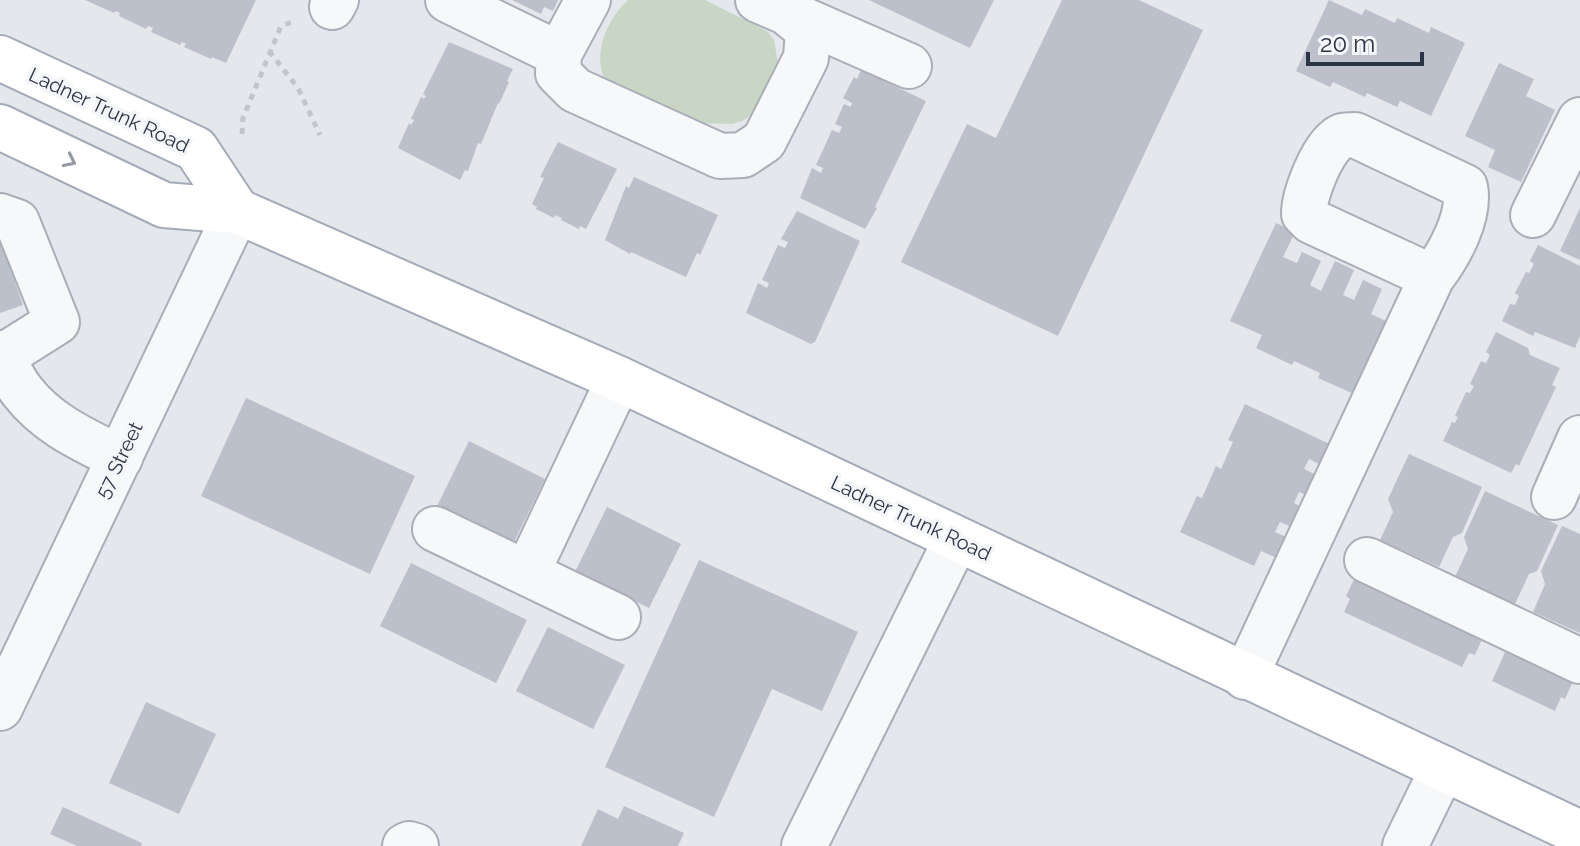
<svg xmlns="http://www.w3.org/2000/svg" width="1580" height="846" font-family="Raleway,sans-serif">
<style>
.green{fill:#c9d6c5}
.building{fill:#bbc0ca}
.lines{fill:none;stroke-linecap:round;stroke-linejoin:round}
.minor-casing{stroke:#a9aeb7;stroke-width:48}
.major-casing{stroke:#a3abb8;stroke-width:48}
.path{stroke:#c2c5cb;stroke-width:5;stroke-dasharray:6 6;stroke-linecap:butt}
.minor{stroke:#f7f8fa;stroke-width:44}
.major{stroke:#fff;stroke-width:44}
.oneway{stroke:#959aa2}
.labels{text-anchor:middle;stroke-width:7;stroke-linejoin:round;paint-order:stroke}
.street-label{font-size:20px;fill:#2b3445;stroke:#f4f6f9}
</style>
<rect width="100%" height="100%" fill="#e4e7ec"/>
<!-- green -->
<path class="green" d="M628,0H705L767,31L774,40L779,69L753,114L742,121L732,124L692,123L605,80C592,54 607,19 628,0Z"/>
<!-- building -->
<g class="building">
<path d="M85,0H256L226,63L212,57L211,59L184,47L186,44L182,42L180,45L151,32L153,28L148,26L146,29L119,16L120,13L115,11L114,13Z"/>
<path d="M512,0H558L553,11L544,7L541,14Z"/>
<path d="M869,0H994L970,48Z"/>
<path d="M1062,0H1139L1203,30L1058,336L901,262L967,124L996,138Z"/>
<path d="M1329,0L1362,15L1365,9L1395,23L1397,18L1429,33L1431,27L1465,43L1431,116L1400,101L1397,107L1367,93L1365,97L1333,82L1330,87L1296,71Z"/>
<path d="M449,42L513,69L507,81L509,82L499,104L498,103L481,144L478,143L468,171L465,170L460,180L398,148L409,123L411,125L414,120L411,119L421,97L424,99L426,96L423,94Z"/>
<path d="M1499,63L1534,79L1526,96L1555,110L1521,182L1488,167L1495,150L1465,136Z"/>
<path d="M861,70L926,101L875,207L877,208L865,229L800,198L812,168L821,173L823,168L816,165L832,130L839,133L842,127L835,124L844,104L851,107L852,103L843,98L854,77L857,79Z"/>
<path d="M558,142L617,169L586,229L580,226L579,229L561,220L562,218L555,215L554,218L536,209L537,207L532,204L544,178L540,177Z"/>
<path d="M634,177L718,215L700,255L697,253L686,277L631,252L630,254L605,240L626,186L629,188Z"/>
<path d="M1580,208V260L1560,251Z"/>
<path d="M797,211L860,241L815,342L811,344L746,313L758,283L767,288L769,283L762,280L778,245L785,248L788,242L781,239Z"/>
<path d="M1276,223L1295,232L1283,257L1297,263L1302,252L1321,261L1310,285L1321,291L1335,261L1354,270L1343,295L1354,300L1363,280L1382,289L1371,314L1388,322L1354,394L1318,378L1320,373L1294,361L1292,365L1256,348L1262,335L1230,321Z"/>
<path d="M0,239L23,305L0,313Z"/>
<path d="M1538,245L1580,266V336L1575,348L1535,332L1533,336L1502,321L1510,304L1515,305L1519,296L1515,293L1526,272L1529,273L1534,264L1530,261Z"/>
<path d="M1496,332L1528,348L1530,355L1560,368L1552,385L1556,387L1519,466L1516,464L1511,473L1443,441L1452,422L1455,423L1458,417L1455,416L1466,392L1470,393L1474,386L1470,384L1481,361L1486,363L1490,355L1486,352Z"/>
<path d="M246,398L415,476L370,574L201,496Z"/>
<path d="M1245,404L1342,450L1333,471L1309,459L1304,469L1331,482L1321,502L1299,492L1294,503L1312,512L1303,532L1280,522L1275,532L1293,540L1283,561L1261,551L1254,566L1180,532L1197,496L1202,498L1216,466L1221,469L1233,442L1228,440Z"/>
<path d="M469,441L545,479L513,544L437,506Z"/>
<path d="M1409,454L1482,487L1462,533L1453,537L1439,567L1380,540L1393,512L1388,499Z"/>
<path d="M1485,491L1558,525L1537,571L1529,574L1515,604L1455,577L1468,549L1464,537Z"/>
<path d="M607,507L681,544L649,608L575,572Z"/>
<path d="M1562,526L1580,534V633L1533,612L1545,584L1541,571Z"/>
<path d="M699,560L858,632L822,711L772,689L714,817L605,767Z"/>
<path d="M411,563L527,620L496,683L380,626Z"/>
<path d="M1359,569L1487,628L1475,655L1469,653L1462,667L1344,612L1350,599L1346,596Z"/>
<path d="M548,627L625,665L593,729L516,691Z"/>
<path d="M1511,639L1578,670L1565,699L1561,697L1555,711L1492,681Z"/>
<path d="M146,702L216,734L179,814L109,783Z"/>
<path d="M624,806L684,833L678,846H581L598,809L618,819Z"/>
<path d="M63,807L142,843L141,846H77L50,834Z"/>
</g>
<g class="lines">
<!-- minor casing -->
<g class="minor-casing">
<g id="minor">
<path d="M448,0L559,54"/>
<path d="M588,0L559,54L558,73L575,90L720,156L743,155L764,141L806,58L808,30L786,12L758,0"/>
<path d="M332,7L336,0"/>
<path d="M786,12L909,66"/>
<path d="M1533,215L1580,120"/>
<path d="M0,216L17,222L57,322L0,358"/>
<path d="M0,353C7,365 13,380 22,391C47,424 84,440 120,458"/>
<path d="M1554,497L1580,438"/>
<path d="M435,529L618,617"/>
<path d="M1367,560L1580,661"/>
<path d="M527,573L619,379"/>
<path d="M1245,677L1432,277L1311,221L1304,214C1304,195 1323,144 1342,136C1346,135 1350,135 1355,135L1465,187C1471,216 1449,255 1432,277"/>
<path d="M0,708L237,211"/>
<path d="M405,846L409,844L416,846"/>
<path d="M804,846L956,540"/>
<path d="M1405,846L1443,768"/>
</g>
</g>
<!-- major casing -->
<g class="major-casing">
<g id="major">
<path d="M0,58L196,149L237,211"/>
<path d="M0,127L164,205L237,211L619,379L1580,833"/>
</g>
</g>
<!-- path -->
<g class="path">
<path d="M269,51L298,88L320,135"/>
<path d="M242,134L243,118L281,26L295,21"/>
</g>
<!-- minor -->
<use href="#minor" class="minor"/>
<!-- major -->
<use href="#major" class="major"/>
</g>
<!-- one-way arrows -->
<defs><path id="oneway-chevron" d="M-2-3.5L2.5 0L-2 3.5" fill="none" stroke-width="1.6" stroke-linecap="round" stroke-linejoin="round" transform="scale(2)"/></defs>
<use class="oneway" href="#oneway-chevron" transform="translate(70 161) rotate(26)"/>
<g class="labels">
<!-- street labels -->
<g class="street-label">
<text transform="translate(109 110) rotate(25)" y="7">Ladner Trunk Road</text>
<text transform="translate(119 460) rotate(-64)" y="7">57 Street</text>
<text transform="translate(911 518) rotate(25)" y="7">Ladner Trunk Road</text>
</g>
</g>
<!-- scale -->
<path d="M1308 52v12h114v-12" fill="none" stroke="#2b3445" stroke-width="4"/>
<text x="1320" y="52" font-size="24" fill="#2b3445" stroke="#f4f6f9" stroke-width="6" paint-order="stroke">20 m</text>
</svg>
